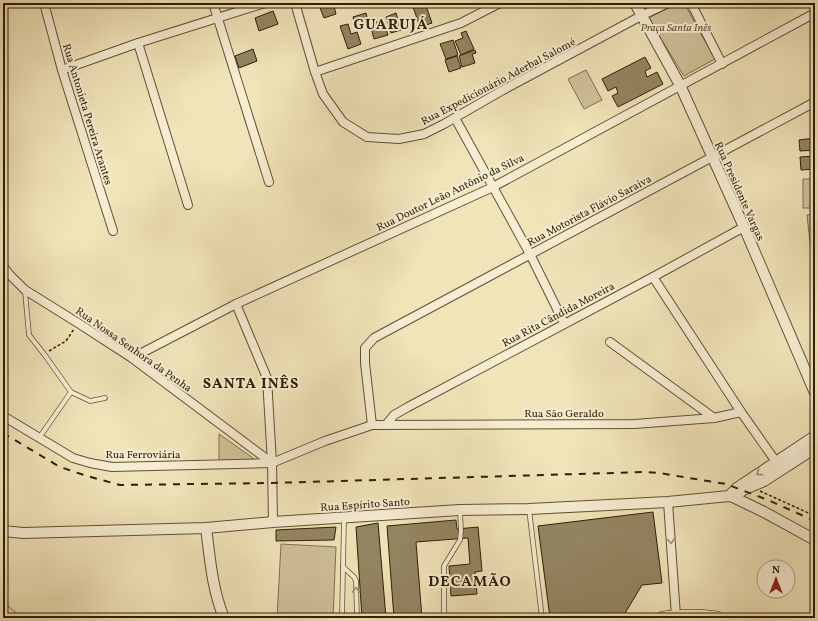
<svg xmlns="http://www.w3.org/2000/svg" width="818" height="621" font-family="Vollkorn,serif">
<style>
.green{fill:#d0c29a;stroke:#80704f}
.building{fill:#948562;stroke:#2f1e04}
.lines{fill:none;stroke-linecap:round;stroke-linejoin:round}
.service-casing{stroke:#605031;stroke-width:5.5}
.minor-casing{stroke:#605031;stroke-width:10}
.tertiary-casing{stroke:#605031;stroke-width:12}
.primary-casing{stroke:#2f1e04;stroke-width:14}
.path{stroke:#2f1e04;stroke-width:1.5;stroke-dasharray:3 2;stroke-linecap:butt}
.service{stroke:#f6edd2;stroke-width:4}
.minor{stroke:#f6edd2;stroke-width:8}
.tertiary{stroke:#f6edd2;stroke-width:10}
.primary{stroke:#f1e4b9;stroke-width:13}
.rail{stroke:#2f1e04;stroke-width:2;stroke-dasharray:7 7;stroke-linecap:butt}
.oneway{stroke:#9c9075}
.labels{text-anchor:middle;stroke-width:4;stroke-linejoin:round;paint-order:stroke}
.park-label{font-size:11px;font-style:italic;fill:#5f4f31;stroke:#f6edd2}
.street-label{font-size:11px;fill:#2f1e04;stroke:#f6edd2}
.district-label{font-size:15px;font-weight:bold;letter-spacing:1px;fill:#2f1e04;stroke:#f6edd2}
</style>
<rect width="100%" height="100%" fill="#f1e4b9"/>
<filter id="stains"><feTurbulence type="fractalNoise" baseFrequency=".005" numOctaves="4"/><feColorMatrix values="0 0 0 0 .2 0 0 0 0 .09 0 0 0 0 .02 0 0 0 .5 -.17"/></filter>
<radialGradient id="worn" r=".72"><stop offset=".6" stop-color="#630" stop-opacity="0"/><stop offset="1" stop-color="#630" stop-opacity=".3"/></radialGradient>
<!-- green -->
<g class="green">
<path d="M679,3H684L715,59L684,76L648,18Z"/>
<path d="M586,70L602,100L584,109L568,79Z"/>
<rect x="803" y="179" width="12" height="29"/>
<path d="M815,214V242L810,243L807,215Z"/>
<path d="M219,434L253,458V460L219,461Z"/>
<path d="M281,544L336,547L333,618H277Z"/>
</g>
<!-- building -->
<g class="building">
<path d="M318,3H333L336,14L324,18Z"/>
<path d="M416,3H425L432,23L420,27L412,4Z"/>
<path d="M273,11L278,24L259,31L255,18Z"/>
<path d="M366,13L368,21L363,23L364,26L356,28L353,17Z"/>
<path d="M396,13L401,30L391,33L386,17Z"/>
<path d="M383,20L388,35L374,39L370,24Z"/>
<path d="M348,24L351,34L357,32L361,44L348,49L340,26Z"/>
<path d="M466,31L474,49L461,55L455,41L463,38L461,33Z"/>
<path d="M453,40L458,55L446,59L440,44Z"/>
<path d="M253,49L257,61L239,68L235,56Z"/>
<path d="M475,50L476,53L472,54L475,63L462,67L459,56Z"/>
<path d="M457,56L461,68L449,72L445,60Z"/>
<path d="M645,57L651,68L645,71L647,77L657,72L663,84L618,107L612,96L618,93L616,87L608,91L602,79Z"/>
<path d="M815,138V150L800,151L799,140Z"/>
<path d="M815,156V169L801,170L800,157Z"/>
<path d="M653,512L662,583L642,585L624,615L595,618H550L538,526Z"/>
<path d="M456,520L457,529L478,527L482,571L475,572L477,594L451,596L449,566L470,564L468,538L416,542L422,618H394L387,526Z"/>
<path d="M378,523L386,618H362L356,527Z"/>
<path d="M336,527L334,540L276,541V530Z"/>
</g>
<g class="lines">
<!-- service casing -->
<g class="service-casing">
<g id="service">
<path d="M25,291L29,335L44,354L71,392L39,438"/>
<path d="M71,392L90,401L105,398"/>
<path d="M529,509L542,618"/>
<path d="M343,567L354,577L356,581L357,618"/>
<path d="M614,616V618"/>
<path d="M342,618L344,518"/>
<path d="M444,618V566L460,540L461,531L460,511"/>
</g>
</g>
<!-- minor casing -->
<g class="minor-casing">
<g id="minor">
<path d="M44,3L62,70L113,231"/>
<path d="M213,3L269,182"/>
<path d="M295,3L315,72L323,94L343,122L367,137L399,139L424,134L444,124L503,90L641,16L668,3"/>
<path d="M691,3L722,64"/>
<path d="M3,4L5,3"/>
<path d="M138,43L188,205"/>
<path d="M62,70L138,43L265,3"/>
<path d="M315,72L461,23L500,3"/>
<path d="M455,118L530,254L564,323"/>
<path d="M3,266L9,274L25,290L78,323L132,358L272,463"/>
<path d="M653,277L741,412L779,466"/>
<path d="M236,304L267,378L272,463L273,522"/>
<path d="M610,342L714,418"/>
<path d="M132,358L236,304L493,187L815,13"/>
<path d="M3,416L73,458L90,463L112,467L272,463L325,441L372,425L635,424L714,418L741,412"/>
<path d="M372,425L365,363V348L374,338L815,102"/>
<path d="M386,425L394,415L408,407L653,277L744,227"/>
<path d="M668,502L676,616"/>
</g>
</g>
<!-- tertiary casing -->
<g class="tertiary-casing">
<g id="tertiary">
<path d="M634,3L636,5L680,85L744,227L815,393"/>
<path d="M738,494L743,490L764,481L815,448"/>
<path d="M729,496L737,488L815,436"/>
<path d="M206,528C210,558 212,589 224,618"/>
<path d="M3,531L23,533L206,528L273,522L460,510L529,509L668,502L729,496L733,497L764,512L815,540"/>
</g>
</g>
<!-- primary casing -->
<g class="primary-casing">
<g id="primary">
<path d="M3,611L12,618"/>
<path d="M663,618C683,615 698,615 717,618"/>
</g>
</g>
<!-- path -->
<g class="path">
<path d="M49,351L66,341L74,329"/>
<path d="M760,491L815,516"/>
</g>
<!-- service -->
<use href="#service" class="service"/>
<!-- minor -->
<use href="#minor" class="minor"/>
<!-- tertiary -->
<use href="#tertiary" class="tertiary"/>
<!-- primary -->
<use href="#primary" class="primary"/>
<!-- rail -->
<path class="rail" d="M3,433L60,467L87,476L120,485L272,483L645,472L659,473L726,484L768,500L815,521"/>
</g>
<!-- one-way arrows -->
<defs><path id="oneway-chevron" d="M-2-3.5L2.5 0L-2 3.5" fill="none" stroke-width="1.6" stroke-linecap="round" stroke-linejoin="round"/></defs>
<g class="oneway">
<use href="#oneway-chevron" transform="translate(759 473) rotate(146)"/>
<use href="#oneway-chevron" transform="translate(671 541) rotate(86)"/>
<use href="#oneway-chevron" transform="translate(356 590) rotate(-92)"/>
</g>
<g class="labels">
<!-- park labels -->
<g class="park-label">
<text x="676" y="31">Praça Santa Inês</text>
</g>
<!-- street labels -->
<g class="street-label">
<text transform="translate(498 81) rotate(-28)" y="4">Rua Expedicionário Aderbal Salomé</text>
<text transform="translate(88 114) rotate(73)" y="4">Rua Antonieta Pereira Arantes</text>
<text transform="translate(740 191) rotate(66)" y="4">Rua Presidente Vargas</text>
<text transform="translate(450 192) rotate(-26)" y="4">Rua Doutor Leão Antônio da Silva</text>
<text transform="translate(589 210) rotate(-28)" y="4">Rua Motorista Flávio Saraiva</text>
<text transform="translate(558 314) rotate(-28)" y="4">Rua Rita Cândida Moreira</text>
<text transform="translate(134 349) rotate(35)" y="4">Rua Nossa Senhora da Penha</text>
<text x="564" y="417">Rua São Geraldo</text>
<text x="143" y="458">Rua Ferroviária</text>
<text transform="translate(365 504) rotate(-4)" y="4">Rua Espírito Santo</text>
</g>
<!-- district labels -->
<g class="district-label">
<text x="391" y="29">GUARUJÁ</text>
<text x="251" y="388">SANTA INÊS</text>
<text x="470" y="586">DECAMÃO</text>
</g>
</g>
<!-- margin -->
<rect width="818" height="621" fill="none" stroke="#f1e4b9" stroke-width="16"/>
<rect x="4" y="4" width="810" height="613" fill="none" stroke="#2f1e04" stroke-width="2"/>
<rect x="8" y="8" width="802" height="605" fill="none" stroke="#2f1e04"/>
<!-- north arrow -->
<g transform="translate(776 579)"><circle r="19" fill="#f6edd2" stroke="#a69a80"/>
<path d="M0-3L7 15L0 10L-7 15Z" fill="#8f2418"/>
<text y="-6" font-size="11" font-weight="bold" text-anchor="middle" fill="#2f1e04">N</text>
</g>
<rect width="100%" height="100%" filter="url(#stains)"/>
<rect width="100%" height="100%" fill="url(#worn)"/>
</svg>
